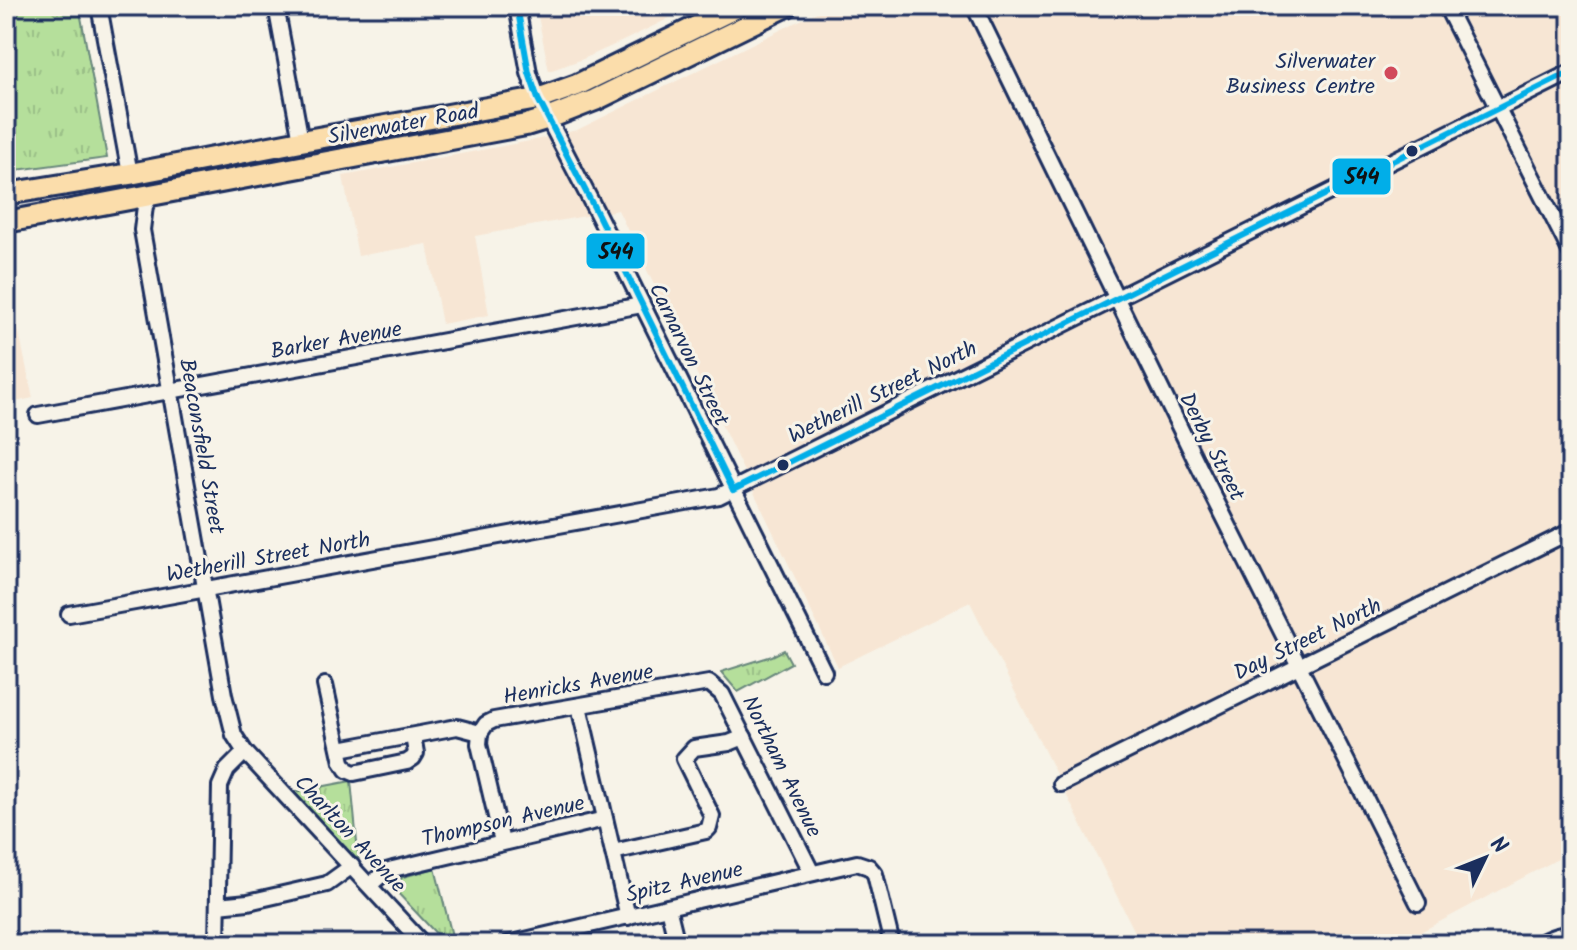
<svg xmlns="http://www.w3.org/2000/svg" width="1577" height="950" font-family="Kalam,sans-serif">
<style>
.built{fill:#f7e6d4}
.park{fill:url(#park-tufts);stroke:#68877c;stroke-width:2}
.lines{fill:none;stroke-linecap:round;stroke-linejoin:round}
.minor-casing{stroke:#1b2f5e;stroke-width:20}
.highway-casing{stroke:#1b2f5e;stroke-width:26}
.minor{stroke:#f7f3e8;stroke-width:14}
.highway{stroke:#fbddab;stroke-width:20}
.bus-1-casing{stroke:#f7f3e8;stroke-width:12}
.bus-1{stroke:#01aee8;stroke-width:6}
.poi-dot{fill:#d1495b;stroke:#f7f3e8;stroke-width:3}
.bus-dot{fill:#1b2f5e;stroke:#f7f3e8;stroke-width:3}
.labels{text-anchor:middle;stroke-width:6;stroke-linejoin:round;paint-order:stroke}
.poi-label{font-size:22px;fill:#1b2f5e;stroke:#f7f3e8;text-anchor:end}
.street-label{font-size:22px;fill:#1b2f5e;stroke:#f7f3e8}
.line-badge{stroke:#f7f3e8;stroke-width:3}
.pale-badge-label{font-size:22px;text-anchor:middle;font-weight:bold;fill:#111}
</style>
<defs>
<pattern id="park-tufts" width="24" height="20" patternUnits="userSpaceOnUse" patternTransform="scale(2)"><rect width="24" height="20" fill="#b5df9b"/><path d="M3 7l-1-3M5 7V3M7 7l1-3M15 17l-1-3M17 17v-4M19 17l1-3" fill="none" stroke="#9bc088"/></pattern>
</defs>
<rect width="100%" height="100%" fill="#f7f3e8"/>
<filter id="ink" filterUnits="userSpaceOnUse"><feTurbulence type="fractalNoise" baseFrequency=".0125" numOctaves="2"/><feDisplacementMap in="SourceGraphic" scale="16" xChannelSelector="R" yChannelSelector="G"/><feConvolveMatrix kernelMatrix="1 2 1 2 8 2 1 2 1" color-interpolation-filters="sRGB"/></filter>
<g filter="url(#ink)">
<!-- built -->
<g class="built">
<path d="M536,6H694L625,40L583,59L549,71Z"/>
<path d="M829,6H1571V852L1398,944H1141L970,602L838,667L618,210L475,236L489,315L442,324L427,244L358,256L343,176L535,140L577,130Z"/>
<path d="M16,319L33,398L6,404V386L10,360L6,321Z"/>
</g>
<!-- park -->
<g class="park">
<path d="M6,6H79L107,158L9,171L6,170Z"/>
<path d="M784,650L791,663L738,692L721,672L772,656Z"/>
<path d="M351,781L359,863L294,792Z"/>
<path d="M435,868L453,940L445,943L396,891V883L403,877Z"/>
</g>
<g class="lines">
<!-- minor casing -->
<g class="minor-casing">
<g id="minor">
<path d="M99,6L130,174"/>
<path d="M276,6L301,141"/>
<path d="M517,6L529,73L538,99L598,215L824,672"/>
<path d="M974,6L1200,469L1418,903"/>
<path d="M1446,6L1571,253"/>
<path d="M152,194L145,206L142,230L224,695L234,735L245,752L423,944"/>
<path d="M38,415L642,305"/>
<path d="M69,614L719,496L1571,72"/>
<path d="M325,685L342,762L347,770L354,773L407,762L413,758L416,753L413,736"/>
<path d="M579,706L628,917"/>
<path d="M480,733L479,744L502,842"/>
<path d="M340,749L457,727L480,733L486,724L494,720L709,683L722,694L812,873"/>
<path d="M1061,784L1571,531"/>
<path d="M613,852L706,831L709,828L712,816L684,759L694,748L729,743L744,737"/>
<path d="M370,885L386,871L393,869L605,819"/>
<path d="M218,905L248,902L327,884L352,866"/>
<path d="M668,907L677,944"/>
<path d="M217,944L220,786L227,770L245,752"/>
<path d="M508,944L857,863L869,867L875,874L892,944"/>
<path d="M1538,944C1549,939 1559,933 1571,935"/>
</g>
</g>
<!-- highway casing -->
<g class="highway-casing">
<g id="highway">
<path d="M6,194L130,174L301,141L538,99L577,85L739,6"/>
<path d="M6,222L526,125L549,118L595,100L787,6"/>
</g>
</g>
<!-- minor -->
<use href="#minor" class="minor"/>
<!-- highway -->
<use href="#highway" class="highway"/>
<!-- bus-1 casing -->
<g class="bus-1-casing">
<g id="bus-1">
<path d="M517,6L529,73L538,99L598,215L733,490"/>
<path d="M733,490L1571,72"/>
</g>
</g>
<!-- bus-1 -->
<use href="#bus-1" class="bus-1"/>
</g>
</g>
<!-- markers -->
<circle class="poi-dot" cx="1391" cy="73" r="8"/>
<g class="bus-dot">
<circle cx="1412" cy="151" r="7"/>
<circle cx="783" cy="465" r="7"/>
</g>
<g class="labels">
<!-- poi labels -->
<g class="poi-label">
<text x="1375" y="68">Silverwater<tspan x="1375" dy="25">Business Centre</tspan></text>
</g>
<!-- street labels -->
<g class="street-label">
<text transform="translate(403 123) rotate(-10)" y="8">Silverwater Road</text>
<text transform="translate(336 339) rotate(-10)" y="8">Barker Avenue</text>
<text transform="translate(690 354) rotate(64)" y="8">Carnarvon Street</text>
<text transform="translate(882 391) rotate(-26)" y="8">Wetherill Street North</text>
<text transform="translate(203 446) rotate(80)" y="8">Beaconsfield Street</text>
<text transform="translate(1213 446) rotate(63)" y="8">Derby Street</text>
<text transform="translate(268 556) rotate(-10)" y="8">Wetherill Street North</text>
<text transform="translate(1307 638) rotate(-26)" y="8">Day Street North</text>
<text transform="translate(578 683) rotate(-10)" y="8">Henricks Avenue</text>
<text transform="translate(783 766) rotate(64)" y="8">Northam Avenue</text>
<text transform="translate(503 820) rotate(-13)" y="8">Thompson Avenue</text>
<text transform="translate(351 833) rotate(47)" y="8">Charlton Avenue</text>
<text transform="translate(684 881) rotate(-13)" y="8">Spitz Avenue</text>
</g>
</g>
<g class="line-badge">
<rect x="1331" y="157" width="61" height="39" rx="8" fill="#01aee8"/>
<rect x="585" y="232" width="61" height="38" rx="8" fill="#01aee8"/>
</g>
<g class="pale-badge-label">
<text x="1362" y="184">544</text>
<text x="616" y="259">544</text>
</g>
<!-- margin -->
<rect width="1577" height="950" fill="none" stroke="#f7f3e8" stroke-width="32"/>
<rect x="16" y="16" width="1545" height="918" fill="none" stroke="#1b2f5e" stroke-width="3" filter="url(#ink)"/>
<!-- north arrow -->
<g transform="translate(1485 858) rotate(47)" stroke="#f7f3e8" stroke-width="6" paint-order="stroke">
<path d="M0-6L14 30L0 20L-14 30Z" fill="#1b2f5e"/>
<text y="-12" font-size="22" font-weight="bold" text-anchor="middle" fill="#1b2f5e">N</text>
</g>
</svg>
